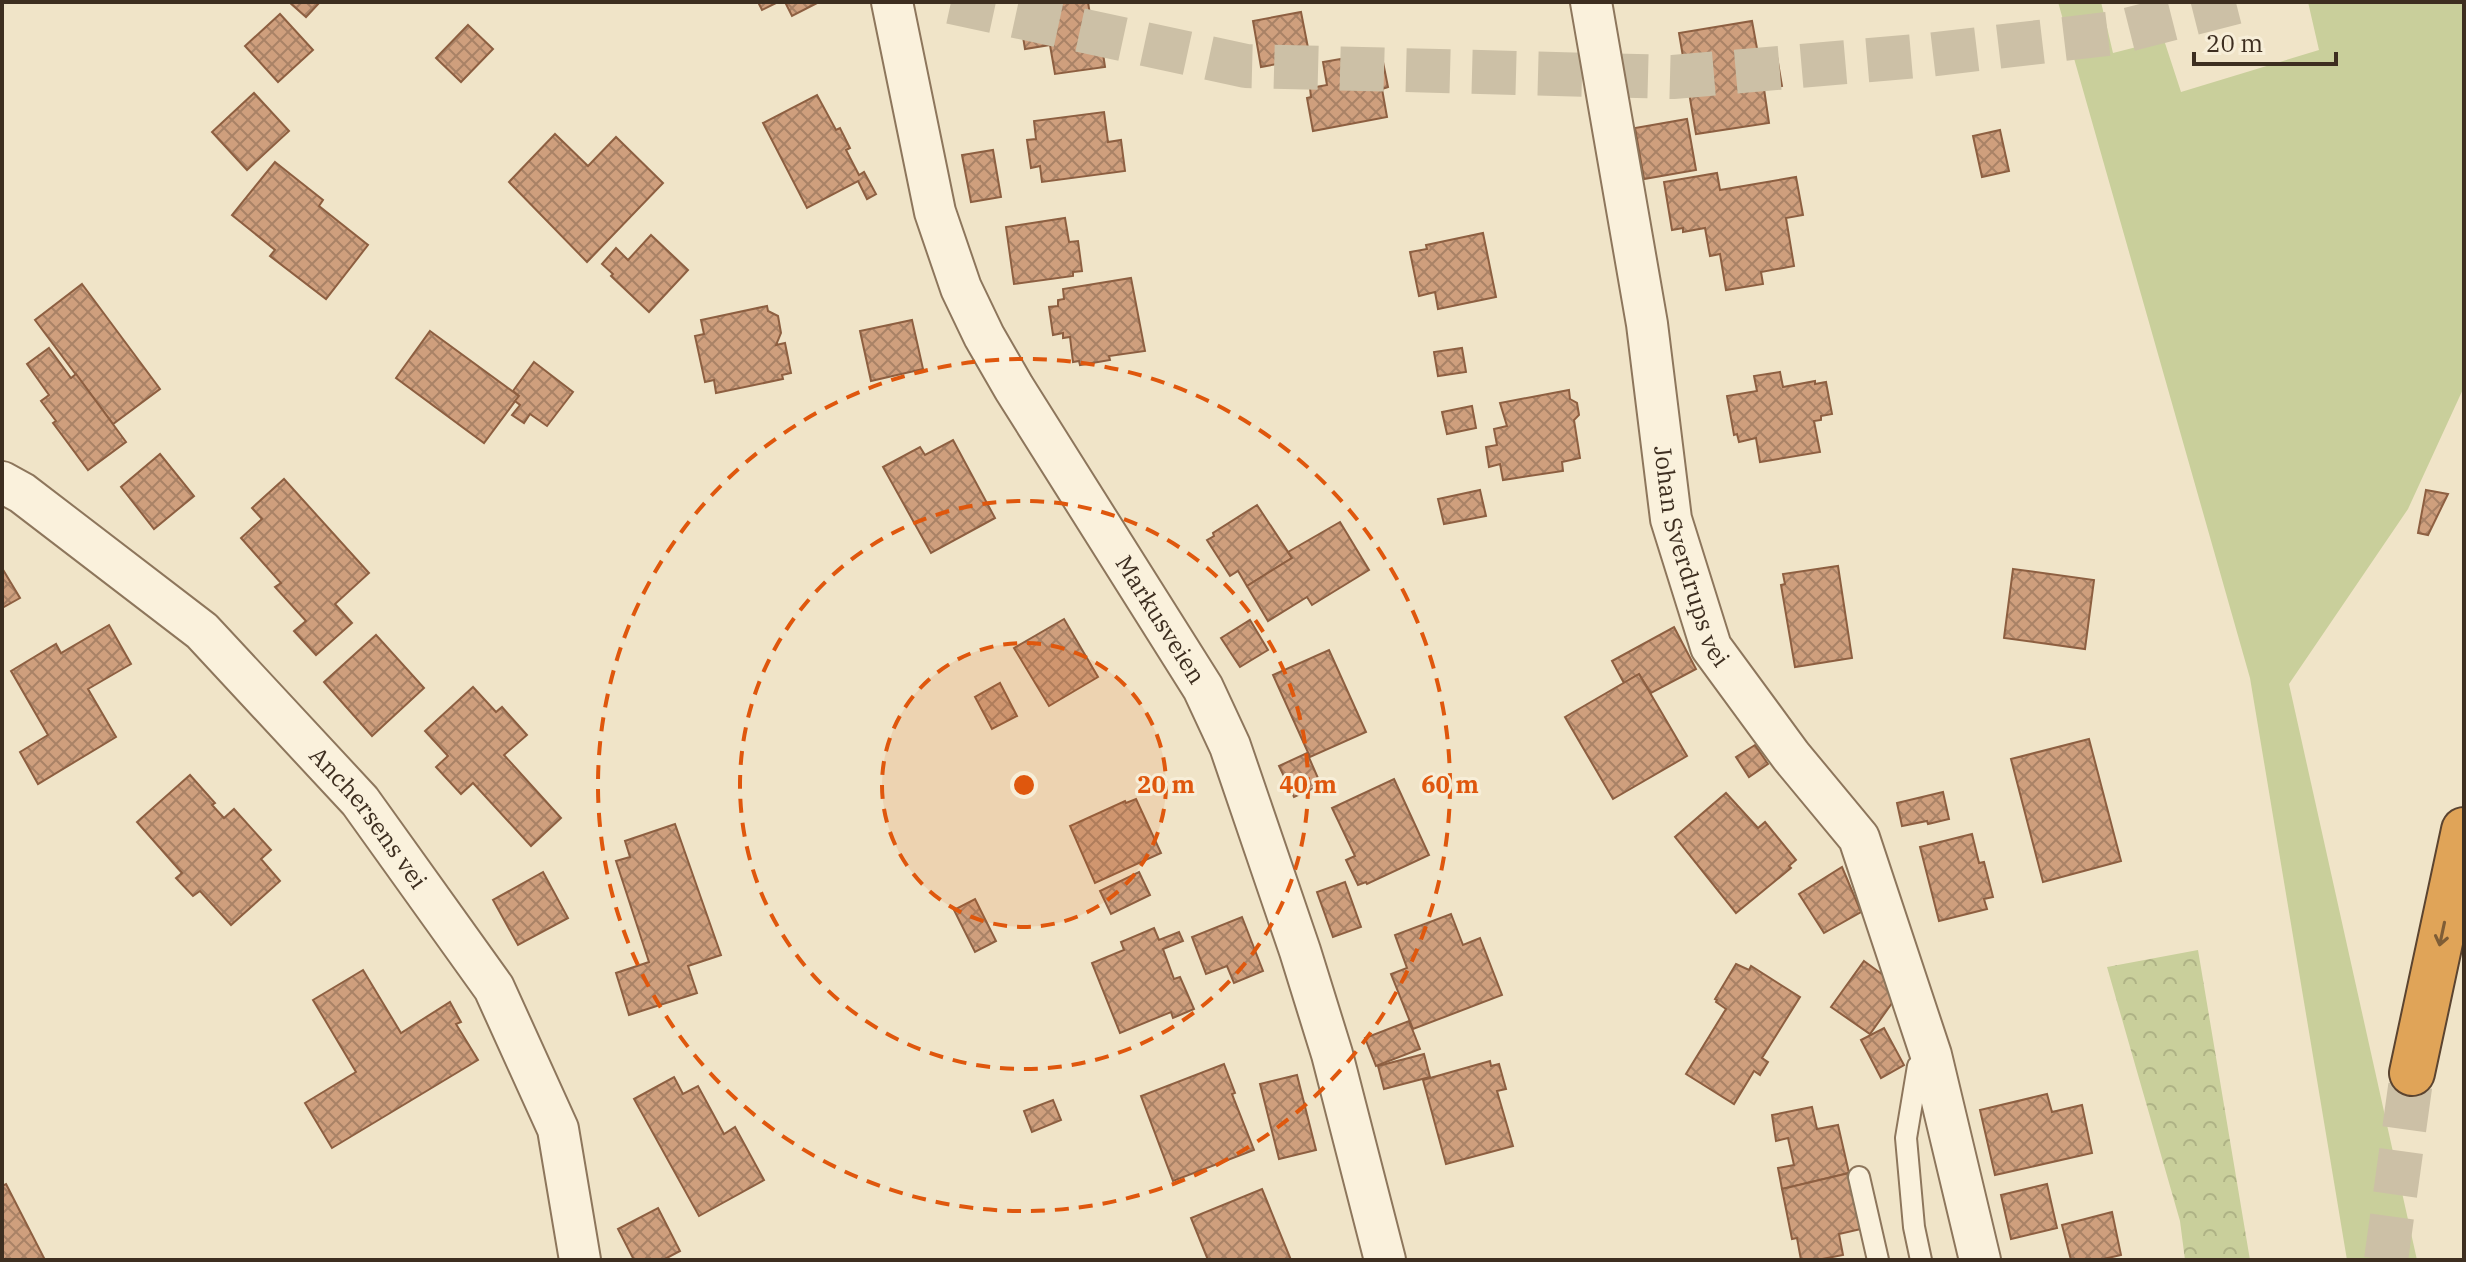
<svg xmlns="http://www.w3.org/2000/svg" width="2466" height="1262" font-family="'IBM Plex Serif',serif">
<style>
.grass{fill:#c9cf9b}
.forest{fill:url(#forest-crowns)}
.building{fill:url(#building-cross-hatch);stroke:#8d5f41;stroke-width:2}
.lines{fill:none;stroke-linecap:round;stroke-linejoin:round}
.highway-tunnel{stroke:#ccc0a6;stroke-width:44;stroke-dasharray:44 22;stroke-linecap:butt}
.lane-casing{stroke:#8d765c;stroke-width:24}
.street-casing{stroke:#8d765c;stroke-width:44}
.highway-casing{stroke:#5b4430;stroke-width:48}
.lane{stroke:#faf1dc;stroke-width:20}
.street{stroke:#faf1dc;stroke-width:40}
.highway{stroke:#e0a458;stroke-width:44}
.oneway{stroke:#7e5d36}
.ring{fill:none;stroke:#df570d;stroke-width:4;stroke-dasharray:14 10}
.labels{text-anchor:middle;stroke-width:6;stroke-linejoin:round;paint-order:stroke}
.street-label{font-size:24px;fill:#3d2e20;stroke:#f7eed8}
.centre{fill:#df570d;stroke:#f7eed8;stroke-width:4}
.ring-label{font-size:24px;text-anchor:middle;font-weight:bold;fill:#df570d;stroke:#f7eed8;stroke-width:6;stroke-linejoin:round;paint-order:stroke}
</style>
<defs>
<pattern id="forest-crowns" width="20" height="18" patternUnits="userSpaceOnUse" patternTransform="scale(2)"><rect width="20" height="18" fill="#c9cf9b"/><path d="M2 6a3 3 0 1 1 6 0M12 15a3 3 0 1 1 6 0" fill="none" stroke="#aeb285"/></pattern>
<pattern id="building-cross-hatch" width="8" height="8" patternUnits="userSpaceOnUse" patternTransform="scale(2)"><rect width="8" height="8" fill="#cf9f7d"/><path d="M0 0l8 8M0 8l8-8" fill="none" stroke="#a98266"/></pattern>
</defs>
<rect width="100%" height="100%" fill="#f0e4c8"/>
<!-- grass -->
<path class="grass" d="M2058,2H2101L2113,53L2164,40L2181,92L2319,50L2308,2H2464V387L2408,509L2289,684L2417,1260H2347L2250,678Z"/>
<!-- forest -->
<path class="forest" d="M2198,950L2250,1260H2185L2180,1221L2107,967Z"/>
<!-- building -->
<g class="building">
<path d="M289,2H320L306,17Z"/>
<path d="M758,2H778L762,10Z"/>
<path d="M785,2H819L792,16Z"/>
<path d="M1028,2H1088L1093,34L1100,33L1105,67L1055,74L1050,45L1025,49L1020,18L1030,17Z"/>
<path d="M1301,12L1310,58L1261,67L1253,21Z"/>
<path d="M280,14L313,50L278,82L245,46Z"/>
<path d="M1752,21L1758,54L1776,51L1782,86L1764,89L1769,123L1696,134L1679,33Z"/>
<path d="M468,25L493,49L461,82L436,58Z"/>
<path d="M1381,52L1388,87L1382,89L1387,117L1313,131L1307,98L1311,97L1310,88L1327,85L1323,62Z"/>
<path d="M254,93L289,131L247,170L212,132Z"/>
<path d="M817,95L836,130L840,128L850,148L846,150L859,175L864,172L876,194L867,199L858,181L807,208L763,123Z"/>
<path d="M1104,112L1108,142L1121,140L1125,171L1042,182L1040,166L1031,168L1027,140L1036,139L1034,121Z"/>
<path d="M1687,119L1696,170L1644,179L1635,128Z"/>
<path d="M2000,130L2009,171L1982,177L1973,136Z"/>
<path d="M555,134L588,166L616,137L663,183L587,262L509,182Z"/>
<path d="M993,150L1001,197L971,202L962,155Z"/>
<path d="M275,162L323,200L319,206L368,245L326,299L270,256L275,250L232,215Z"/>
<path d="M1717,173L1720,190L1796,177L1803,215L1786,218L1794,266L1761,272L1763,284L1726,290L1720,254L1710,256L1705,228L1683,232V228L1672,230L1664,182Z"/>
<path d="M1065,218L1069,242L1078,241L1082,271L1073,272V276L1014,284L1006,227Z"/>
<path d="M1483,233L1496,297L1438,309L1435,292L1419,296L1410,252L1427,249L1426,245Z"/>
<path d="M651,235L688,270L649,312L611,276L613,274L602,264L616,248L628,260Z"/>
<path d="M1131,278L1145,351L1109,356L1110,360L1080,365L1079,361L1073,362L1070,337L1063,338V333L1053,335L1049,307L1058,306V300L1064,299L1063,289Z"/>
<path d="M82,284L160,389L113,424L35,320Z"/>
<path d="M767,306L768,311L778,316L781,333L776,345L785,343L791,373L782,375L783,379L716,393L714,380L705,382L695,336L704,334L701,320Z"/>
<path d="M912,320L923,369L871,381L860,331Z"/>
<path d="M430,331L519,396L484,443L396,378Z"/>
<path d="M49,348L71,378L76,374L126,442L88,470L53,423L56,421L41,401L49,395L27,364Z"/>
<path d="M1462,348L1466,372L1438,376L1434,352Z"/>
<path d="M534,362L573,392L547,426L530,414L524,423L512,415L520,405L515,401L519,396L513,391Z"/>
<path d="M1780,372L1783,387L1815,381V384L1826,382L1832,414L1821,416V420L1814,421L1820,452L1760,462L1756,438L1739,442L1737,434L1734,435L1727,396L1757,391L1754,376Z"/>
<path d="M1569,390L1570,399L1577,403L1579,415L1574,420L1580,458L1562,462L1563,471L1503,480L1500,464L1489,467L1486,447L1497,445L1494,429L1507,426L1500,403Z"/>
<path d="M1472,406L1476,428L1447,434L1442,412Z"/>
<path d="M953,440L995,518L931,553L883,467L920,447L925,455Z"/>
<path d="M160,454L194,496L154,529L121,487Z"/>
<path d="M284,479L369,573L335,604L352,623L316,655L294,631L306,621L275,587L281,583L241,538L262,519L252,508Z"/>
<path d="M1480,490L1486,516L1444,524L1438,499Z"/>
<path d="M2426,490L2448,494L2428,535L2418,533Z"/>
<path d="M1257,505L1292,558L1247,586L1238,571L1230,576L1207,540L1214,536L1213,533Z"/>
<path d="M1340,522L1369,570L1312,605L1307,597L1268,621L1247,586L1292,558L1288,552Z"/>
<path d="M1838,566L1852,658L1795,667L1781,585L1785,584L1783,574Z"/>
<path d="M2,568L20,598L2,608Z"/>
<path d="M2013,569L2094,580L2085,649L2004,638Z"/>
<path d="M1064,619L1098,677L1049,706L1014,648Z"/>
<path d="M1250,620L1268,650L1240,667L1221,638Z"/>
<path d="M109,625L131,664L88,689L116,737L38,784L20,752L48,735L11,671L56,644L61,653Z"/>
<path d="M1674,627L1696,669L1651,693L1639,674L1624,683L1612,661Z"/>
<path d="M376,635L424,688L372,736L324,682Z"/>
<path d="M1329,650L1366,732L1310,757L1273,675Z"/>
<path d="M1639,674L1687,756L1613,799L1565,717Z"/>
<path d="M1000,683L1017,716L992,729L975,697Z"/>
<path d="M473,687L496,712L502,707L527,735L504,755L561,818L531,846L473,783L461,794L436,767L448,756L425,731Z"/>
<path d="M2089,739L2121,861L2043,882L2011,759Z"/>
<path d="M1755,745L1768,764L1749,777L1736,757Z"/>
<path d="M1307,753L1321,785L1294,797L1279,766Z"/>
<path d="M190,775L215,803L212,805L224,818L234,809L271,850L261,859L280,881L231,925L200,891L193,896L176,878L182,873L137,822Z"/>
<path d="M1394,779L1429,855L1367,884L1366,882L1358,885L1346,860L1355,856L1332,808Z"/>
<path d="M1943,792L1949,819L1928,824L1927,821L1902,826L1897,803Z"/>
<path d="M1726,793L1758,828L1765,822L1796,860L1789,866L1791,868L1736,913L1675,837Z"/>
<path d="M1136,799L1161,853L1095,883L1070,826L1125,801L1126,803Z"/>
<path d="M675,824L721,955L688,966L697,993L629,1015L616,973L649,962L616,861L630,857L625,841Z"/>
<path d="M1972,834L1979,863L1984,862L1993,897L1984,899L1987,909L1939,921L1920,847Z"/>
<path d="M1842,867L1861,912L1824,933L1799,894Z"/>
<path d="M543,872L568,918L518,945L493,900Z"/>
<path d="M1139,872L1150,895L1111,914L1100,891Z"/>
<path d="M1345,882L1361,927L1333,937L1317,892Z"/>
<path d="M975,899L996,941L975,952L954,910Z"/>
<path d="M1451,914L1463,945L1480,938L1502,995L1413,1029L1391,974L1407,968L1395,935Z"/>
<path d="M1242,917L1263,971L1234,983L1227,966L1206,974L1192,937Z"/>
<path d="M1154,928L1159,940L1179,932L1183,941L1163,949L1174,979L1180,977L1194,1009L1173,1018L1171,1012L1120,1033L1092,963L1124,950L1121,942Z"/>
<path d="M1864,961L1902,989L1870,1034L1831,1007Z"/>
<path d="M1736,964L1749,970L1751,966L1800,997L1762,1058L1768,1062L1760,1075L1754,1071L1734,1104L1686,1074L1726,1009L1716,1002L1717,1000L1715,999Z"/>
<path d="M363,970L401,1033L450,1002L461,1022L456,1024L478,1060L332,1148L305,1103L356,1072L313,1000Z"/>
<path d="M1409,1021L1420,1049L1376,1066L1365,1038Z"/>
<path d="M1884,1028L1904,1065L1881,1078L1861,1040Z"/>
<path d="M1424,1054L1430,1077L1384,1089L1378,1066Z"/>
<path d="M1490,1061L1491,1066L1499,1064L1506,1089L1497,1091L1513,1146L1446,1164L1423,1080Z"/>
<path d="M1224,1064L1235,1093L1232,1094L1254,1150L1173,1181L1141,1096Z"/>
<path d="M1297,1075L1316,1150L1279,1159L1260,1084Z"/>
<path d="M674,1077L683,1094L698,1086L724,1134L735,1127L764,1180L699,1216L634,1099Z"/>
<path d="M2047,1094L2052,1112L2082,1105L2092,1153L1995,1175L1980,1110Z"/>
<path d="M1053,1100L1061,1120L1032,1132L1024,1111Z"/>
<path d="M1812,1107L1817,1129L1838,1125L1849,1173L1782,1189L1778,1168L1794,1165L1788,1138L1776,1141L1772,1115Z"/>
<path d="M1849,1173L1861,1229L1839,1234L1843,1255L1817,1260H1801L1797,1238L1792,1239L1782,1189Z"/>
<path d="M6,1184L45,1260H2V1186Z"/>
<path d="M2047,1184L2057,1228L2011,1239L2001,1195Z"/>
<path d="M1262,1189L1291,1260H1208L1191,1218Z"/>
<path d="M658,1208L680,1251L663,1260H634L618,1229Z"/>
<path d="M2112,1212L2121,1255L2099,1260H2071L2062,1225Z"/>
</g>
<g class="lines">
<!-- highway-tunnel -->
<g class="highway-tunnel">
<path d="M951,2L1246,66L1673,77L1928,55L2115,33L2237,2"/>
<path d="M2386,1260L2412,1073"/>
</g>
<!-- lane casing -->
<g class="lane-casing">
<g id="lane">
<path d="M1859,1177L1878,1260"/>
<path d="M1921,1260L1914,1227L1906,1138L1918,1066L1928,1058"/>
</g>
</g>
<!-- street casing -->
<g class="street-casing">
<g id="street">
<path id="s1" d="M892,2L935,212L961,288L984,336L1014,388L1203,688L1230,746L1300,951L1332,1054L1385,1260"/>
<path id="s2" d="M1591,2L1647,324L1671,519L1711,647L1791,756L1859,838L1931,1055L1980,1260"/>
<path id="s3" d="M2,482L22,493L202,631L360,801L494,988L558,1129L580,1260"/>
</g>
</g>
<!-- highway casing -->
<g class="highway-casing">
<path id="highway" d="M2412,1073L2464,830"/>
</g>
<!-- lane -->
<use href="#lane" class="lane"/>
<!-- street -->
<use href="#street" class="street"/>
<!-- highway -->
<use href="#highway" class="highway"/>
</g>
<!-- one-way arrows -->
<defs><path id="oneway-shaft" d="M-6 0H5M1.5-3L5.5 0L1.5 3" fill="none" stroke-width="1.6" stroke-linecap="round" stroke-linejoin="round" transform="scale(2)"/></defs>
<use class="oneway" href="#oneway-shaft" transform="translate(2442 934) rotate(102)"/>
<!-- distance rings -->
<circle cx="1024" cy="785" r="142" fill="#df570d" fill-opacity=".12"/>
<g class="ring">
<circle cx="1024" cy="785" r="142"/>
<circle cx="1024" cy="785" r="284"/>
<circle cx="1024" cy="785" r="426"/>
</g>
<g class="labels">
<!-- street labels -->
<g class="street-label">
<text dy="8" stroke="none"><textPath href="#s2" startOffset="564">Johan Sverdrups vei</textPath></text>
<text dy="8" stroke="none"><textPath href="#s1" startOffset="682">Markusveien</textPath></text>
<text dy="8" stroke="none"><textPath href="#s3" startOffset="500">Anchersens vei</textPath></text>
</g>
</g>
<circle cx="1024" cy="785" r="12" class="centre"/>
<g class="ring-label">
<text x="1166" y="793">20 m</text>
<text x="1308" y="793">40 m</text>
<text x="1450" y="793">60 m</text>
</g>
<!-- border -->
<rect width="2466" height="1262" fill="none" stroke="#3d2e20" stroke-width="8"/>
<!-- scale -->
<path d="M2194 52v12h142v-12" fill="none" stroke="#3d2e20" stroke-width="4"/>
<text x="2206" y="52" font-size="24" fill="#3d2e20" stroke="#f7eed8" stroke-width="6" paint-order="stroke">20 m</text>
</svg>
